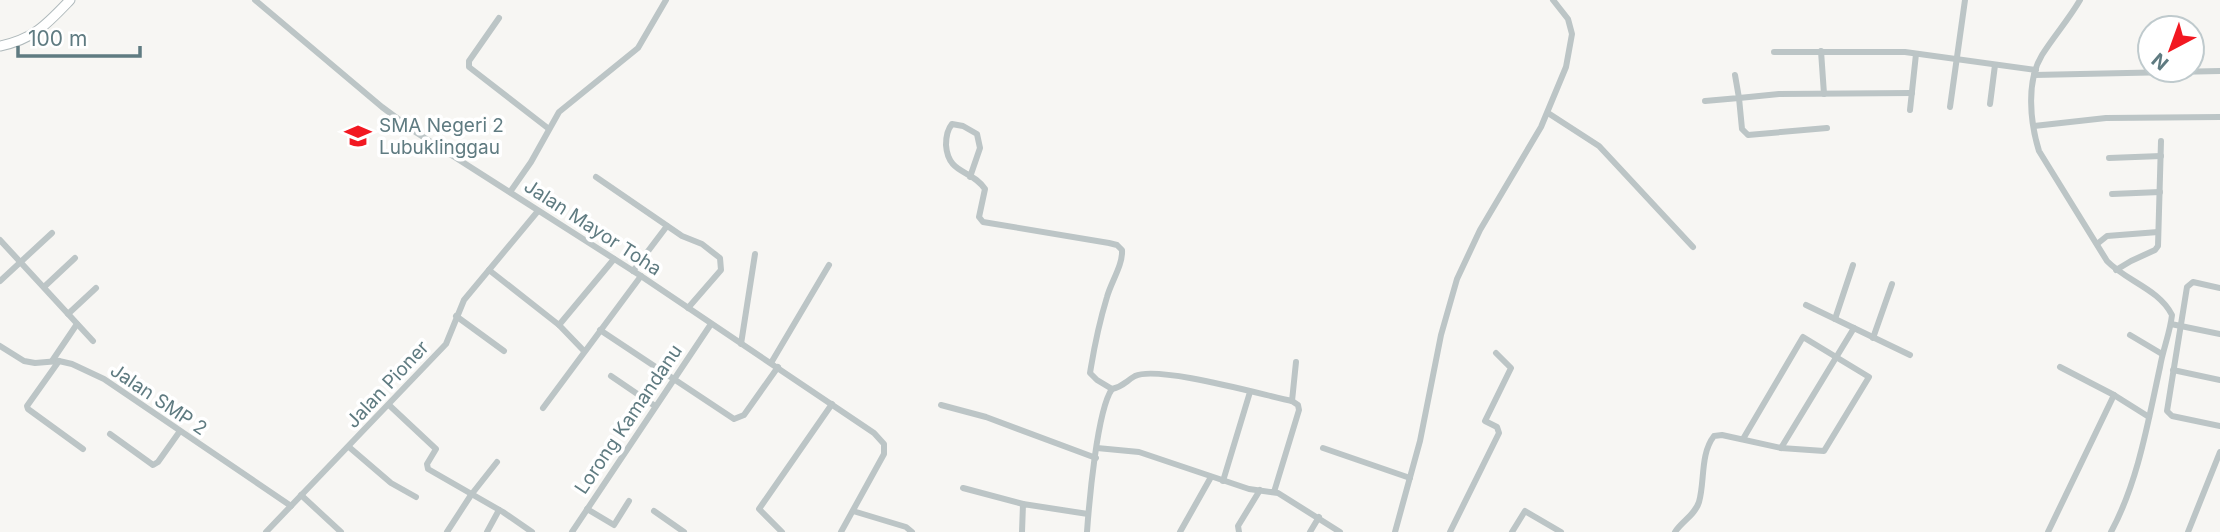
<svg xmlns="http://www.w3.org/2000/svg" width="2220" height="532" font-family="Inter,sans-serif">
<style>
.lines{fill:none;stroke-linecap:round;stroke-linejoin:round}
.secondary-casing{stroke:#afb9bb;stroke-width:11}
.minor{stroke:#bcc5c6;stroke-width:6}
.secondary{stroke:#fff;stroke-width:9}
.labels{text-anchor:middle;stroke-width:7;stroke-linejoin:round;paint-order:stroke}
.poi-label{font-size:19px;fill:#5f7b81;stroke:#fff;text-anchor:start}
.street-label{font-size:19px;fill:#5f7b81;stroke:#fff}
</style>
<rect width="100%" height="100%" fill="#f7f6f3"/>
<g class="lines">
<!-- secondary casing -->
<g class="secondary-casing">
<path id="secondary" d="M0,46C34,39 47,24 70,0"/>
</g>
<!-- minor -->
<g class="minor">
<path d="M255,0L382,107L417,133L641,276L874,433L884,444V454L841,532"/>
<path d="M2080,0C2069,19 2054,36 2042,55C2026,81 2030,122 2039,151L2107,261C2126,281 2159,289 2172,315C2170,333 2163,349 2160,367C2148,422 2138,482 2111,532"/>
<path d="M499,18L469,61V67L549,129"/>
<path d="M1821,51L1824,94"/>
<path d="M1774,52H1905L2036,70"/>
<path d="M2034,75L2220,71"/>
<path d="M1705,101L1739,98L1735,75"/>
<path d="M1990,104L1995,65"/>
<path d="M1950,107L1965,0"/>
<path d="M1910,110L1916,54"/>
<path d="M1548,113L1599,146L1693,247"/>
<path d="M2034,126L2106,118L2220,117"/>
<path d="M1827,128L1748,135L1742,129L1739,98L1779,94L1912,93"/>
<path d="M2109,158L2161,156"/>
<path d="M596,177L682,236L702,244L720,258L721,270L688,308"/>
<path d="M970,177L980,148L977,134L963,126L952,124C947,130 946,136 946,145C948,175 972,169 985,189L979,217L983,222L1109,243L1117,245L1122,250C1123,265 1111,282 1107,297C1100,320 1095,343 1091,367L1090,373L1097,380L1112,389C1124,386 1126,381 1135,376C1158,365 1263,395 1292,401L1298,405L1299,410L1274,492"/>
<path d="M510,192L531,162L559,112L638,48L666,0"/>
<path d="M2112,194L2160,192"/>
<path d="M0,240L93,341"/>
<path d="M2097,244L2107,236L2158,232"/>
<path d="M489,270L559,325L584,351"/>
<path d="M2116,270L2131,261L2155,250L2158,246L2161,141"/>
<path d="M633,271L667,226"/>
<path d="M0,281L52,233"/>
<path d="M44,287L75,258"/>
<path d="M2220,288L2193,282L2187,287L2167,411L2172,416L2220,426"/>
<path d="M1806,305L1910,355"/>
<path d="M68,314L96,288"/>
<path d="M456,316L504,351"/>
<path d="M1835,319L1853,265"/>
<path d="M2171,324L2220,334"/>
<path d="M559,325L614,259"/>
<path d="M600,330L734,419L744,415L778,367"/>
<path d="M2130,335L2162,354"/>
<path d="M1873,338L1892,284"/>
<path d="M741,344L755,254"/>
<path d="M0,346L24,361L35,363L59,361L72,364L104,379L291,506"/>
<path d="M52,361L77,324"/>
<path d="M59,361L27,406L28,409L83,449"/>
<path d="M771,363L829,265"/>
<path d="M2060,367L2114,395L2149,417"/>
<path d="M2173,370L2220,380"/>
<path d="M611,376L655,406"/>
<path d="M1292,401L1296,362"/>
<path d="M389,405L436,449L427,464L428,469L503,512L532,532"/>
<path d="M941,405L986,417L1096,458"/>
<path d="M543,408L641,276"/>
<path d="M110,434L153,465L158,462L180,431"/>
<path d="M349,447L391,483L416,497"/>
<path d="M1097,448L1139,452L1249,489L1278,493L1340,532"/>
<path d="M1323,448L1410,478"/>
<path d="M1781,448L1854,328"/>
<path d="M1223,481L1250,392"/>
<path d="M963,488L1023,504"/>
<path d="M301,495L341,532"/>
<path d="M587,509L614,525L629,501"/>
<path d="M654,511L684,532"/>
<path d="M853,511L906,527L912,532"/>
<path d="M266,532L446,344L464,300L538,211"/>
<path d="M447,532L471,495L497,462"/>
<path d="M487,532L499,510"/>
<path d="M572,532L711,324"/>
<path d="M782,532L759,509L832,404"/>
<path d="M1022,532L1023,504L1088,514"/>
<path d="M1087,532C1089,504 1097,410 1112,389"/>
<path d="M1180,532L1211,477"/>
<path d="M1239,532L1238,526L1260,490"/>
<path d="M1310,532L1319,517"/>
<path d="M1395,532L1420,441L1441,335L1457,279L1480,230L1541,127L1566,67L1572,34L1568,19L1553,0"/>
<path d="M1450,532L1499,433L1497,427L1485,421L1511,368L1496,353"/>
<path d="M1512,532L1525,511L1561,532"/>
<path d="M1675,532C1682,521 1695,515 1699,502C1705,481 1700,454 1714,436L1722,435L1781,448L1824,451L1869,377L1803,337L1743,439"/>
<path d="M2048,532L2114,395"/>
<path d="M2188,532L2220,452"/>
</g>
<!-- secondary -->
<use href="#secondary" class="secondary"/>
</g>
<!-- icons -->
<defs>
<g id="school-bare" transform="scale(2.1)"><path d="M0-5L7-2L0 1L-7-2ZM-4 1L0 2.5L4 1V4Q0 6-4 4Z" fill="#f21821" stroke="#fff" stroke-width="2.5" paint-order="stroke"/></g>
</defs>
<g fill-rule="evenodd">
<use href="#school-bare" x="358" y="136"/>
</g>
<g class="labels">
<!-- poi labels -->
<g class="poi-label">
<text x="379" y="132">SMA Negeri 2<tspan x="379" dy="22">Lubuklinggau</tspan></text>
</g>
<!-- street labels -->
<g class="street-label">
<text transform="translate(593 227) rotate(33)" y="7">Jalan Mayor Toha</text>
<text transform="translate(387 384) rotate(-47)" y="7">Jalan Pioner</text>
<text transform="translate(159 399) rotate(34)" y="7">Jalan SMP 2</text>
<text transform="translate(628 419) rotate(-56)" y="7">Lorong Kamandanu</text>
</g>
</g>
<!-- north arrow -->
<g transform="translate(2171 49) rotate(221)"><circle r="33" fill="#ffffff" stroke="#bfcacd" stroke-width="2"/>
<path d="M0-5L12 26L0 18L-12 26Z" fill="#f21821"/>
<text y="-10" font-size="19" font-weight="bold" text-anchor="middle" fill="#5f7b81">N</text>
</g>
<!-- scale -->
<path d="M18 46v10h122v-10" fill="none" stroke="#5f7b81" stroke-width="3.5"/>
<text x="28" y="46" font-size="21" fill="#5f7b81" stroke="#ffffff" stroke-width="5" paint-order="stroke">100 m</text>
</svg>
